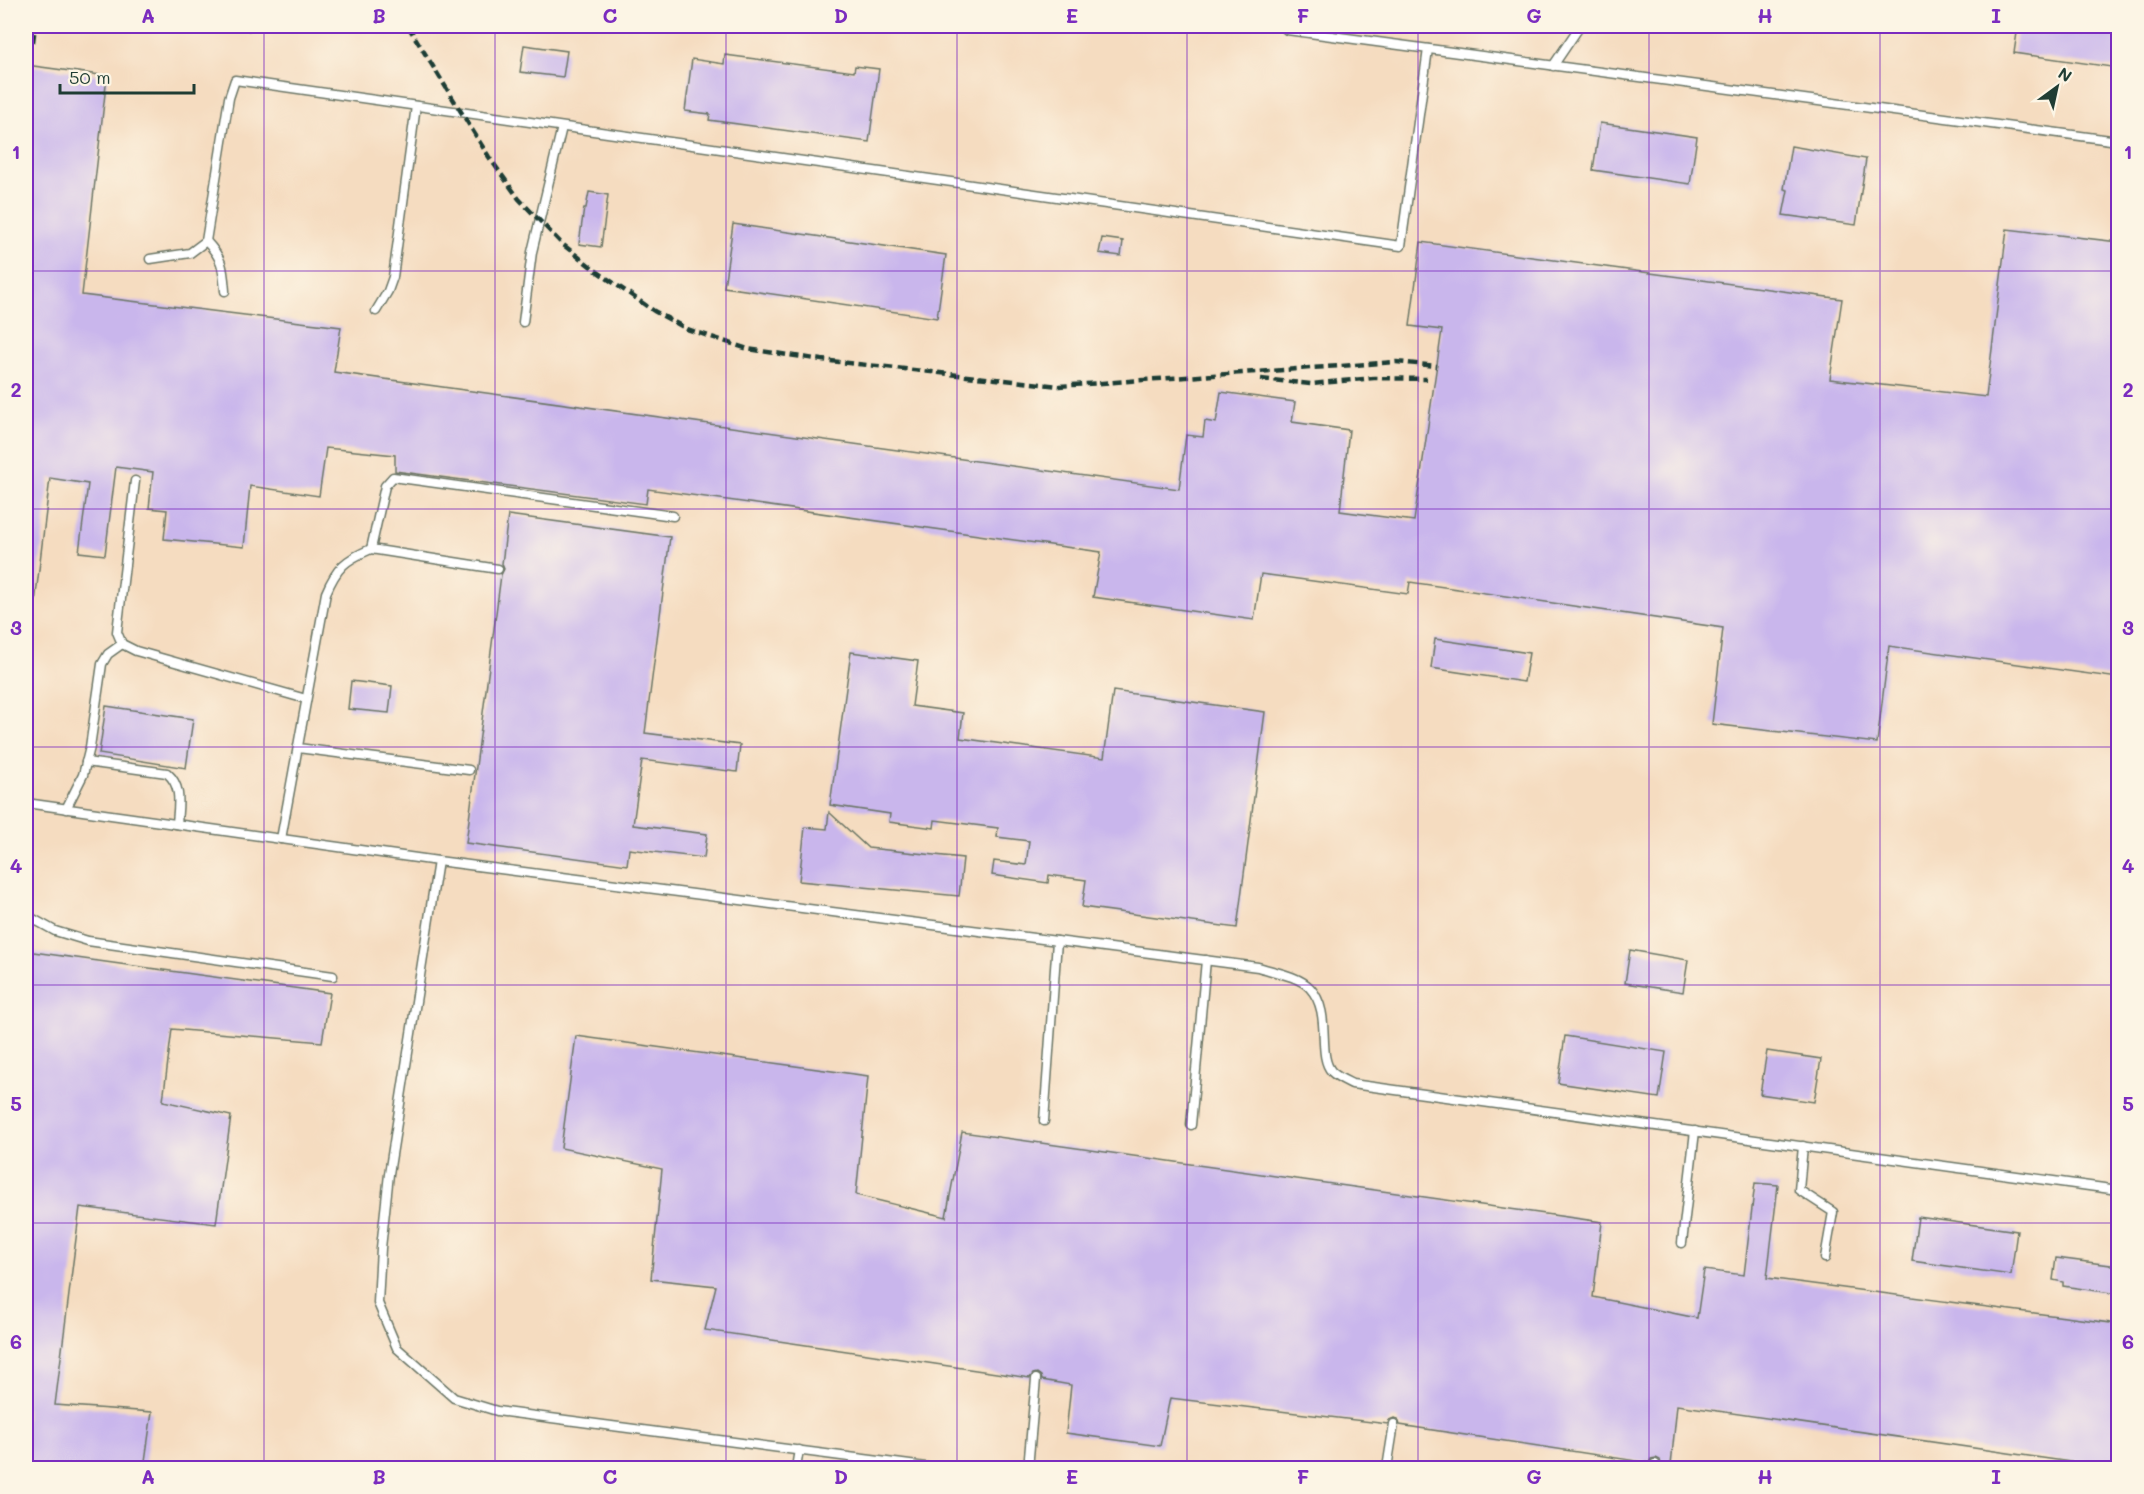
<svg xmlns="http://www.w3.org/2000/svg" width="2144" height="1494" font-family="Mali,sans-serif">
<style>
.building{fill:#c9b6ec}
.lines{fill:none;stroke-linecap:round;stroke-linejoin:round}
.lane-casing{stroke:#6a7565;stroke-width:11}
.lane{stroke:#fff;stroke-width:8}
.rail{stroke:#1f3d34;stroke-width:4.5;stroke-dasharray:9 4.5;stroke-linecap:butt}
.grid{fill:none;stroke:#7b2cbf;stroke-width:1.5;stroke-opacity:0.55}
.neatline{fill:none;stroke:#7b2cbf;stroke-width:2}
.grid-label{font-size:20px;text-anchor:middle;font-weight:bold;fill:#7b2cbf}
</style>
<rect width="100%" height="100%" fill="#fcf5e5"/>
<filter id="ink" filterUnits="userSpaceOnUse"><feTurbulence type="fractalNoise" baseFrequency=".0167" numOctaves="2"/><feDisplacementMap in="SourceGraphic" scale="12" xChannelSelector="R" yChannelSelector="G"/><feConvolveMatrix kernelMatrix="1 2 1 2 8 2 1 2 1" color-interpolation-filters="sRGB"/></filter>
<filter id="wash" filterUnits="userSpaceOnUse"><feTurbulence type="fractalNoise" baseFrequency=".008" numOctaves="4" result="noise"/><feDisplacementMap in="SourceGraphic" scale="24" xChannelSelector="R" yChannelSelector="G"/><feGaussianBlur stdDeviation="1.35" result="paint"/><feColorMatrix in="noise" values="0 0 0 0 0 0 0 0 0 0 0 0 0 0 0 0 0 1.4 0 .05"/><feComposite in="paint" operator="in"/></filter>
<g filter="url(#wash)">
<rect width="100%" height="100%" fill="#f5dcc0"/>
<g id="blocks">
<!-- building -->
<g class="building">
<path d="M2018,26H2118V68L2014,53Z"/>
<path d="M524,45L567,51L563,77L520,72Z"/>
<path d="M725,55L854,72L855,66L879,69L869,142L709,120L710,114L685,111L692,59L724,64Z"/>
<path d="M26,65L107,76L82,295L341,327L334,372L1179,489L1186,435L1203,437L1205,421L1216,423L1221,392L1295,402L1292,422L1349,430L1340,511L1414,521L1442,330L1410,326L1421,242L1842,299L1830,379L1986,397L2007,229L2118,242V678L1889,646L1877,743L1712,724L1723,628L1410,582L1408,594L1261,574L1254,620L1093,597L1101,552L648,489L646,504L478,482L395,471V455L326,448L319,496L250,486L244,547L164,539L167,510L149,508L153,472L116,467L105,555L79,552L88,484L50,478L35,603H26Z"/>
<path d="M1600,123L1697,137L1690,184L1593,170Z"/>
<path d="M1791,146L1866,159L1856,225L1783,215L1788,190L1784,189Z"/>
<path d="M589,192L608,195L601,247L579,244L584,208H586Z"/>
<path d="M733,224L946,255L937,318L724,287Z"/>
<path d="M1102,238L1123,241L1121,256L1099,253Z"/>
<path d="M508,515L670,537L645,733L740,745L737,772L642,760L633,825L707,834L704,858L629,849L627,865L466,843L501,575L504,569L502,564Z"/>
<path d="M1435,639L1529,653L1524,682L1431,668Z"/>
<path d="M851,652L918,661L912,706L963,713L960,738L1104,758L1113,691L1265,712L1237,928L1082,907L1086,880L1049,875L1048,883L992,875L994,861L1026,865L1029,841L997,837L998,828L935,820L934,828L889,822L890,814L830,805Z"/>
<path d="M351,681L392,686L389,713L348,709Z"/>
<path d="M106,706L193,719L186,768L99,754Z"/>
<path d="M829,812L868,848L963,858L959,896L799,881L805,827L827,829Z"/>
<path d="M1630,950L1688,960L1683,992L1625,983Z"/>
<path d="M26,951L330,993L322,1042L172,1029L163,1101L231,1116L216,1224L80,1207L55,1405L152,1412L144,1468H26Z"/>
<path d="M576,1036L868,1076L856,1195L946,1217L962,1132L1602,1222L1593,1297L1697,1318L1704,1270L1744,1275L1755,1183L1778,1185L1767,1278L2118,1324V1468H2098V1466L1677,1405L1671,1465L1661,1464L1660,1460L1656,1458L1651,1459L1649,1463L1400,1425L1398,1419L1394,1418L1389,1420L1388,1424L1170,1398L1160,1446L1066,1433L1071,1385L1042,1380L1041,1376L1037,1373L1033,1374L1030,1378L705,1330L716,1286L651,1279L662,1169L561,1148Z"/>
<path d="M1565,1036L1666,1052L1659,1098L1558,1083Z"/>
<path d="M1767,1051L1821,1059L1814,1102L1760,1094Z"/>
<path d="M1918,1217L2017,1231L2011,1275L1912,1261Z"/>
<path d="M2056,1258L2118,1266V1294L2063,1286V1282L2053,1280Z"/>
</g>
</g>
</g>
<g filter="url(#ink)">
<use href="#blocks" fill-opacity="0" stroke="#6a7565" stroke-width="1.5"/>
<g class="lines">
<!-- lane casing -->
<g class="lane-casing">
<g id="lane">
<path d="M1283,26L1287,30L2118,141"/>
<path d="M1553,66L1580,26"/>
<path d="M206,241C223,259 223,267 225,291"/>
<path d="M150,259L190,253L206,241L229,98L235,80L1401,246L1428,49"/>
<path d="M376,311L388,291L393,277L416,106"/>
<path d="M523,322L532,252L562,127"/>
<path d="M135,481L117,632L122,644L136,651L306,699"/>
<path d="M371,549L385,486L393,477L673,516"/>
<path d="M298,748L469,770"/>
<path d="M86,762L167,773C183,787 178,806 177,824"/>
<path d="M26,803L438,861L1258,967C1274,972 1299,976 1310,988C1333,1013 1316,1055 1332,1072C1337,1077 1346,1081 1352,1084L2118,1190"/>
<path d="M66,809L83,775L90,747L102,664L108,654L122,644"/>
<path d="M281,839L326,593C337,567 345,560 371,549L498,569"/>
<path d="M438,861L389,1174L381,1248L378,1303L397,1348L454,1398L497,1411L933,1468"/>
<path d="M26,915L55,931L88,941L333,976"/>
<path d="M1044,1121L1057,941"/>
<path d="M1191,1125L1206,960"/>
<path d="M1803,1146L1799,1190L1833,1212L1825,1258"/>
<path d="M1682,1243L1695,1131"/>
<path d="M796,1468L799,1450"/>
<path d="M1028,1468L1036,1379"/>
<path d="M1387,1468L1394,1424"/>
<path d="M1654,1468L1655,1464"/>
</g>
</g>
<!-- lane -->
<use href="#lane" class="lane"/>
<!-- rail -->
<g class="rail">
<path d="M408,26L489,157L519,199L561,243L595,270L654,311L687,329L748,349L822,360L1059,386L1396,362L1437,366"/>
<path d="M247,31L248,26"/>
<path d="M33,42L35,26"/>
<path d="M1261,379L1311,384L1374,378L1427,379"/>
</g>
</g>
</g>
<!-- grid -->
<path class="grid" d="M264,26V1468M495,26V1468M726,26V1468M957,26V1468M1187,26V1468M1418,26V1468M1649,26V1468M1880,26V1468M26,271H2118M26,509H2118M26,747H2118M26,985H2118M26,1223H2118"/>
<!-- margin -->
<rect width="2144" height="1494" fill="none" stroke="#fcf5e5" stroke-width="66"/>
<!-- north arrow -->
<g transform="translate(2057 87) rotate(33)" stroke="#fcf5e5" stroke-width="4.5" paint-order="stroke">
<path d="M0-4.5L10 22L0 15L-10 22Z" fill="#1f3d34"/>
<text y="-9" font-size="16" font-weight="bold" text-anchor="middle" fill="#1f3d34">N</text>
</g>
<!-- scale -->
<path d="M60 84v9h134v-9" fill="none" stroke="#1f3d34" stroke-width="3"/>
<text x="69" y="84" font-size="18" fill="#1f3d34" stroke="#fcf5e5" stroke-width="4.5" paint-order="stroke">50 m</text>
<rect x="33" y="33" width="2078" height="1428" class="neatline"/>
<g class="grid-label">
<text x="148" y="23">A</text>
<text x="379" y="23">B</text>
<text x="610" y="23">C</text>
<text x="841" y="23">D</text>
<text x="1072" y="23">E</text>
<text x="1303" y="23">F</text>
<text x="1534" y="23">G</text>
<text x="1765" y="23">H</text>
<text x="1996" y="23">I</text>
<text x="16" y="159">1</text>
<text x="2128" y="159">1</text>
<text x="16" y="397">2</text>
<text x="2128" y="397">2</text>
<text x="16" y="635">3</text>
<text x="2128" y="635">3</text>
<text x="16" y="873">4</text>
<text x="2128" y="873">4</text>
<text x="16" y="1111">5</text>
<text x="2128" y="1111">5</text>
<text x="16" y="1349">6</text>
<text x="2128" y="1349">6</text>
<text x="148" y="1484">A</text>
<text x="379" y="1484">B</text>
<text x="610" y="1484">C</text>
<text x="841" y="1484">D</text>
<text x="1072" y="1484">E</text>
<text x="1303" y="1484">F</text>
<text x="1534" y="1484">G</text>
<text x="1765" y="1484">H</text>
<text x="1996" y="1484">I</text>
</g>
</svg>
